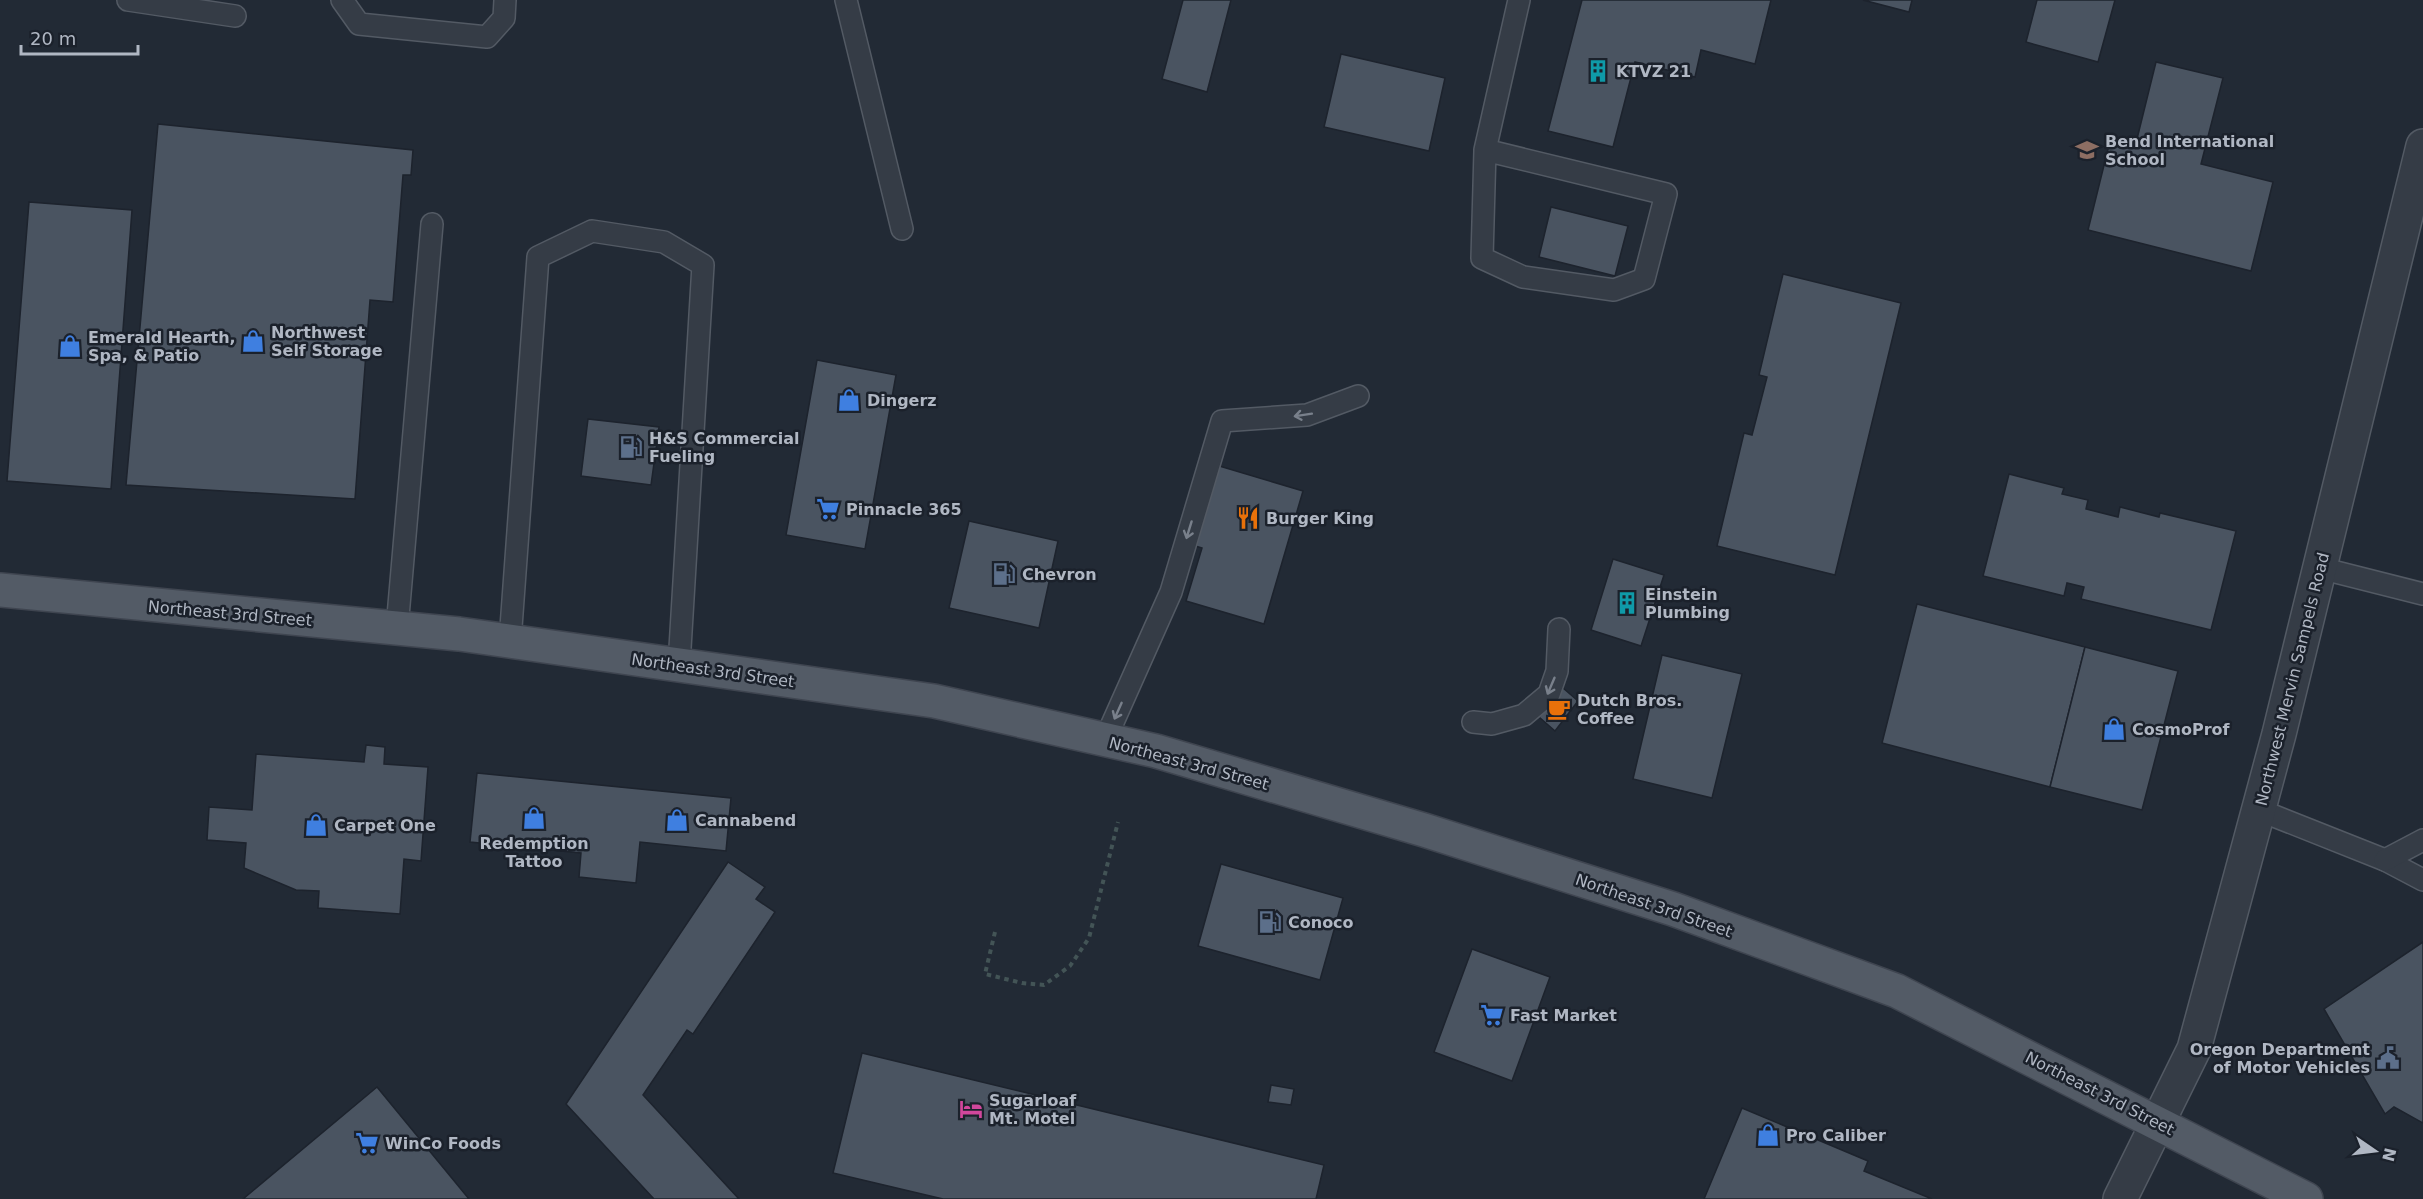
<svg xmlns="http://www.w3.org/2000/svg" width="2423" height="1199" font-family="'DejaVu Sans',sans-serif">
<style>
.building{fill:#4a5461;stroke:#1d232d;stroke-width:1.5}
.lines{fill:none;stroke-linecap:round;stroke-linejoin:round}
.service-casing{stroke:#535a64;stroke-width:24}
.minor-casing{stroke:#535a64;stroke-width:36}
.primary-casing{stroke:#3f4550;stroke-width:36}
.path{stroke:#435456;stroke-width:4;stroke-dasharray:4.5 4.5;stroke-linecap:butt}
.service{stroke:#353c46;stroke-width:21}
.minor{stroke:#353c46;stroke-width:33}
.primary{stroke:#535b66;stroke-width:33}
.oneway{stroke:#79808b}
.labels{text-anchor:middle;stroke-width:5;stroke-linejoin:round;paint-order:stroke}
.poi-label{font-size:16px;font-weight:bold;fill:#b0b7c3;stroke:#1b212b;text-anchor:start}
.street-label{font-size:16px;fill:#b0b7c3;stroke:#1b212b}
</style>
<rect width="100%" height="100%" fill="#222a35"/>
<!-- building -->
<g class="building">
<path d="M1183,0H1231L1207,92L1162,79Z"/>
<path d="M1582,0H1771L1755,64L1701,50L1695,77L1635,62L1613,147L1548,131Z"/>
<path d="M1863,0H1912L1909,12Z"/>
<path d="M2037,0H2115L2098,62L2026,42Z"/>
<path d="M1341,54L1445,78L1429,151L1324,127Z"/>
<path d="M2156,62L2223,78L2201,164L2273,182L2251,271L2088,230L2110,141L2135,147Z"/>
<path d="M158,124L413,150L411,175H403L393,302L370,300L355,499L126,485Z"/>
<path d="M29,202L132,210L111,489L7,481Z"/>
<path d="M1551,207L1628,226L1615,276L1539,257Z"/>
<path d="M1783,274L1901,303L1835,575L1717,546L1744,433L1752,435L1767,377L1759,375Z"/>
<path d="M817,360L896,375L865,549L786,535Z"/>
<path d="M588,419L659,427L651,485L581,476Z"/>
<path d="M1216,465L1303,491L1264,624L1186,601L1202,548L1192,545Z"/>
<path d="M2009,474L2064,488L2062,494L2088,500L2086,509L2118,517L2120,507L2159,517L2160,513L2236,531L2211,630L2081,599L2084,587L2067,583L2064,596L1983,576Z"/>
<path d="M969,521L1058,541L1039,628L949,608Z"/>
<path d="M1613,559L1664,575L1641,646L1591,630Z"/>
<path d="M1917,604L2085,647L2050,787L1882,743Z"/>
<path d="M2085,647L2178,671L2142,810L2050,787Z"/>
<path d="M1662,655L1742,674L1712,798L1633,779Z"/>
<path d="M1563,688L1578,701L1555,731L1539,717Z"/>
<path d="M366,745L385,747L384,764L428,767L421,861L404,859L400,914L318,908L319,891L296,890L244,868L246,843L207,840L209,807L252,810L256,754L364,762Z"/>
<path d="M477,773L731,798L726,851L640,842L636,883L579,877L581,853L470,842Z"/>
<path d="M728,862L765,887L756,899L775,912L693,1034L687,1030L643,1095L739,1199H654L566,1104Z"/>
<path d="M1221,864L1343,898L1320,980L1198,946Z"/>
<path d="M2423,942V1123L2394,1107L2385,1114L2324,1009Z"/>
<path d="M1472,949L1550,977L1512,1081L1434,1052Z"/>
<path d="M862,1053L1324,1165L1316,1199H943L833,1173Z"/>
<path d="M1271,1085L1294,1089L1291,1105L1268,1102Z"/>
<path d="M377,1087L469,1199H243Z"/>
<path d="M1742,1108L1868,1161L1864,1171L1932,1199H1704Z"/>
</g>
<g class="lines">
<!-- service casing -->
<g class="service-casing">
<g id="service">
<path d="M128,0L235,16"/>
<path d="M342,0L359,24L487,37L504,18L505,0"/>
<path d="M846,0L902,229"/>
<path d="M1485,150L1666,194L1644,279L1614,290L1523,277L1482,258L1485,150L1519,0"/>
<path d="M2320,568L2423,594"/>
<path d="M397,628L432,224"/>
<path d="M510,641L538,257L592,231L664,242L703,265L679,665"/>
<path d="M1473,722L1492,724L1524,715L1549,694L1557,671L1559,629"/>
<path d="M1105,740L1171,592L1222,421L1307,415L1358,396"/>
<path d="M2259,810L2385,860L2423,880"/>
<path d="M2385,860L2423,840"/>
</g>
</g>
<!-- minor casing -->
<g class="minor-casing">
<path id="minor" d="M2120,1199L2194,1049L2279,734L2423,146"/>
</g>
<!-- primary casing -->
<g class="primary-casing">
<path id="primary" d="M0,590L459,634L934,701L1156,751L1424,830L1673,909L1897,991L2306,1199"/>
</g>
<!-- path -->
<path class="path" d="M995,932L985,974L1022,983L1044,985L1070,966L1089,938L1118,822"/>
<!-- service -->
<use href="#service" class="service"/>
<!-- minor -->
<use href="#minor" class="minor"/>
<!-- primary -->
<use href="#primary" class="primary"/>
</g>
<!-- one-way arrows -->
<defs><path id="oneway-shaft" d="M-6 0H5M1.5-3L5.5 0L1.5 3" fill="none" stroke-width="1.6" stroke-linecap="round" stroke-linejoin="round" transform="scale(1.5)"/></defs>
<g class="oneway">
<use href="#oneway-shaft" transform="translate(1303 415) rotate(171)"/>
<use href="#oneway-shaft" transform="translate(1189 530) rotate(107)"/>
<use href="#oneway-shaft" transform="translate(1551 686) rotate(113)"/>
<use href="#oneway-shaft" transform="translate(1118 711) rotate(114)"/>
</g>
<!-- icons -->
<defs>
<g id="building-bare" transform="scale(1.8)"><path d="M-4-6H4V6H1V3H-1V6H-4ZM-2.5-4.3h1.7v1.8h-1.7ZM.8-4.3h1.7v1.8H.8ZM-2.5-1h1.7V.8h-1.7ZM.8-1h1.7V.8H.8Z" fill="#0f9aa8" stroke="#1b212b" stroke-width="2.5" paint-order="stroke"/></g>
<g id="school-bare" transform="scale(1.8)"><path d="M0-5L7-2L0 1L-7-2ZM-4 1L0 2.5L4 1V4Q0 6-4 4Z" fill="#8d6e63" stroke="#1b212b" stroke-width="2.5" paint-order="stroke"/></g>
<g id="shop-bare" transform="scale(1.8)"><path d="M-5-2.5h2.3a2.7 3.5 0 0 1 5.4 0H5L5.5 6h-11ZM-1.5-2.5h3a1.5 2.3 0 0 0-3 0Z" fill="#3f7fe0" stroke="#1b212b" stroke-width="2.5" paint-order="stroke"/></g>
<g id="fuel-bare" transform="scale(1.8)"><path d="M-5.5-6h7V0h2V4h1.3V-2.5L3-4.5l.8-.8L6-3V5H2.5V1h-1V6h-7ZM-4.2-4.7v3.2H.2V-4.7Z" fill="#5c6f8a" stroke="#1b212b" stroke-width="2.5" paint-order="stroke"/></g>
<g id="supermarket-bare" transform="scale(1.8)"><path d="M-6-5.5h2.5l.6 2H6L4.5 2H-2.5L-4.4-4H-6ZM-1.5 3.2a1.3 1.3 0 1 0 .1 0ZM3 3.2a1.3 1.3 0 1 0 .1 0Z" fill="#3f7fe0" stroke="#1b212b" stroke-width="2.5" paint-order="stroke"/></g>
<g id="restaurant-bare" transform="scale(1.8)"><path d="M-5-6h1v4h1v-4h1v4h1v-4h1v5L-1.5 .5V6h-2V.5L-5-1ZM5-6V6H3V1.5H1.5Q1.5-4 5-6Z" fill="#e8710a" stroke="#1b212b" stroke-width="2.5" paint-order="stroke"/></g>
<g id="cafe-bare" transform="scale(1.8)"><path d="M-5.5-4.5H6V0H3Q3 3.5 0 3.5H-2.5Q-5.5 3.5-5.5 0ZM3-3.2v2h1.7v-2ZM-6 4.5H4V6H-6Z" fill="#e8710a" stroke="#1b212b" stroke-width="2.5" paint-order="stroke"/></g>
<g id="civic-bare" transform="scale(1.8)"><path d="M-.6-6.5H3V-4.5H.6V-3L4-1V1h2V6H-6V1h2V-1L-.6-3ZM-1.2 2.5V6h2.4V2.5Z" fill="#5c6f8a" stroke="#1b212b" stroke-width="2.5" paint-order="stroke"/></g>
<g id="hotel-bare" transform="scale(1.8)"><path d="M-6-4.5h1.5V1H6V5H4.5V3h-9V5H-6ZM-4 0a1.8 1.8 0 1 1 3.6 0ZM.5 0V-2.5h3Q6-2.5 6 0Z" fill="#d1479c" stroke="#1b212b" stroke-width="2.5" paint-order="stroke"/></g>
</defs>
<g fill-rule="evenodd">
<use href="#building-bare" x="1598" y="71"/>
<use href="#school-bare" x="2087" y="150"/>
<use href="#shop-bare" x="253" y="341"/>
<use href="#shop-bare" x="70" y="346"/>
<use href="#shop-bare" x="849" y="400"/>
<use href="#fuel-bare" x="631" y="447"/>
<use href="#supermarket-bare" x="828" y="509"/>
<use href="#restaurant-bare" x="1248" y="518"/>
<use href="#fuel-bare" x="1004" y="574"/>
<use href="#building-bare" x="1627" y="603"/>
<use href="#cafe-bare" x="1559" y="709"/>
<use href="#shop-bare" x="2114" y="729"/>
<use href="#shop-bare" x="534" y="818"/>
<use href="#shop-bare" x="677" y="820"/>
<use href="#shop-bare" x="316" y="825"/>
<use href="#fuel-bare" x="1270" y="922"/>
<use href="#supermarket-bare" x="1492" y="1015"/>
<use href="#civic-bare" x="2388" y="1058"/>
<use href="#hotel-bare" x="971" y="1109"/>
<use href="#shop-bare" x="1768" y="1135"/>
<use href="#supermarket-bare" x="367" y="1143"/>
</g>
<g class="labels">
<!-- poi labels -->
<g class="poi-label">
<text x="1616" y="77">KTVZ 21</text>
<text x="2105" y="147">Bend International<tspan x="2105" dy="18">School</tspan></text>
<text x="271" y="338">Northwest<tspan x="271" dy="18">Self Storage</tspan></text>
<text x="88" y="343">Emerald Hearth,<tspan x="88" dy="18">Spa, &amp; Patio</tspan></text>
<text x="867" y="406">Dingerz</text>
<text x="649" y="444">H&amp;S Commercial<tspan x="649" dy="18">Fueling</tspan></text>
<text x="846" y="515">Pinnacle 365</text>
<text x="1266" y="524">Burger King</text>
<text x="1022" y="580">Chevron</text>
<text x="1645" y="600">Einstein<tspan x="1645" dy="18">Plumbing</tspan></text>
<text x="1577" y="706">Dutch Bros.<tspan x="1577" dy="18">Coffee</tspan></text>
<text x="2132" y="735">CosmoProf</text>
<text x="695" y="826">Cannabend</text>
<text x="334" y="831">Carpet One</text>
<text x="534" y="849" text-anchor="middle">Redemption<tspan x="534" dy="18">Tattoo</tspan></text>
<text x="1288" y="928">Conoco</text>
<text x="1510" y="1021">Fast Market</text>
<text x="2370" y="1055" text-anchor="end">Oregon Department<tspan x="2370" dy="18">of Motor Vehicles</tspan></text>
<text x="989" y="1106">Sugarloaf<tspan x="989" dy="18">Mt. Motel</tspan></text>
<text x="1786" y="1141">Pro Caliber</text>
<text x="385" y="1149">WinCo Foods</text>
</g>
<!-- street labels -->
<g class="street-label">
<text transform="translate(230 613) rotate(5)" y="6">Northeast 3rd Street</text>
<text transform="translate(713 670) rotate(8)" y="6">Northeast 3rd Street</text>
<text transform="translate(2292 679) rotate(-76)" y="6">Northwest Mervin Sampels Road</text>
<text transform="translate(1189 763) rotate(15)" y="6">Northeast 3rd Street</text>
<text transform="translate(1654 905) rotate(19)" y="6">Northeast 3rd Street</text>
<text transform="translate(2100 1093) rotate(27)" y="6">Northeast 3rd Street</text>
</g>
</g>
<!-- north arrow -->
<g transform="translate(2375 1151) rotate(104)" stroke="#1b212b" stroke-width="4.5" paint-order="stroke">
<path d="M0-4.5L10 22L0 15L-10 22Z" fill="#b0b7c3"/>
<text y="-9" font-size="16" font-weight="bold" text-anchor="middle" fill="#b0b7c3">N</text>
</g>
<!-- scale -->
<path d="M21 45v9h117v-9" fill="none" stroke="#b0b7c3" stroke-width="3"/>
<text x="30" y="45" font-size="18" fill="#b0b7c3" stroke="#1b212b" stroke-width="4.5" paint-order="stroke">20 m</text>
</svg>
